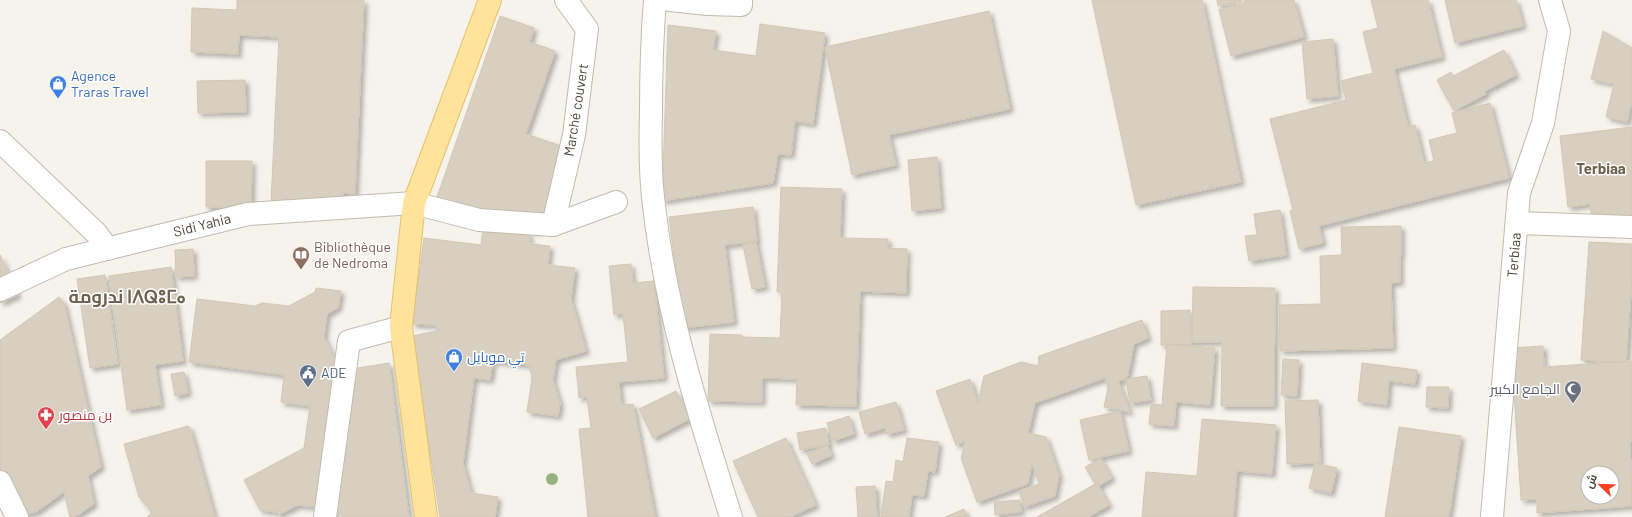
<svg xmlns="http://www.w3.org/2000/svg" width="1632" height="517" font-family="Barlow,Cairo,'Noto Sans Tifinagh',sans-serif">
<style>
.building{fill:#d8cfc1;stroke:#d3c7b4;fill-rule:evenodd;filter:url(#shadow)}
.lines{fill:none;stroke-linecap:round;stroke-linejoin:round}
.minor-casing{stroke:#c2bbae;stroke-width:24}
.major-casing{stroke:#e6c16a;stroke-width:24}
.minor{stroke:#fff;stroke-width:22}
.major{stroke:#ffe39c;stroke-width:22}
.tree{fill:#97b381}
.labels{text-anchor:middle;stroke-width:3;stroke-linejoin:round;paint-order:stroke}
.shop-label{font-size:14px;fill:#366cbe;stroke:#fff;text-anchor:start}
.street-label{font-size:14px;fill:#4b4439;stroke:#fff}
.education-label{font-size:14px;fill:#785e54;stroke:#fff;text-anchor:start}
.service-label{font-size:14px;fill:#4e5e75;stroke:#fff;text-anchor:start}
.worship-label{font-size:14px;fill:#5b616d;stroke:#fff;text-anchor:end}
.health-label{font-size:14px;fill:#be3a42;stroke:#fff;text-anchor:start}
.neighbourhood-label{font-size:15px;font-weight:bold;fill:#6e6250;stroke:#fff}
.district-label{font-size:18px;font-weight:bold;fill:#6e6250;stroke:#fff}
</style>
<defs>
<filter id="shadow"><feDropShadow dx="3.5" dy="3.5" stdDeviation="2" flood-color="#0004"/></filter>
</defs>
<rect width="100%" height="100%" fill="#f6f3ec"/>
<!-- building -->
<g class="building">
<path d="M237,0H364L355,194L343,193V206L271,202L279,37L239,35L238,54L191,52L192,8L237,10Z"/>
<path d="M1092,0H1202L1241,182L1136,205Z"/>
<path d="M1217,0H1242V2L1218,6Z"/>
<path d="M1244,0H1294L1304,37L1231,56L1219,10L1245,3Z"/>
<path d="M1371,0H1428L1442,57L1394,69L1408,126L1415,125L1424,163L1434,161L1429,140L1457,133L1452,113L1490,103L1509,178L1319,226L1323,243L1299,249L1290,211L1293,210L1270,119L1346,100L1341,81L1373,73L1363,32L1378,28Z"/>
<path d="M1445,0H1516L1523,26L1455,43Z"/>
<path d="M989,11L1010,109L889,135L896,165L852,175L825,47Z"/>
<path d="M500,16L534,28L530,42L555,51L526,134L567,148L537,232L437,197Z"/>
<path d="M760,24L825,33L813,124L795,121L791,155L778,154L773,183L662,201L668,25L716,31L713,50L756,56Z"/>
<path d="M1603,31L1632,48V101L1627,122L1606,117L1614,84L1591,79Z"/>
<path d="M1333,39L1338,96L1307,99L1302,42Z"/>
<path d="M1504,50L1516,75L1485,91L1486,94L1454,111L1437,80L1451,72L1453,76Z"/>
<path d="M245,80L246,112L198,113L197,81Z"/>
<path d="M1632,127V216L1592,222L1590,204L1568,207L1560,136Z"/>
<path d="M937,157L941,208L912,211L908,160Z"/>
<path d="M206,161H252L251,207H206Z"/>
<path d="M781,187L842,189L840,238L888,239V248L907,249L906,293L860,291L856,406L796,405L797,379L762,378V402L708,401L710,334L742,335L741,337L780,338L782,292H777Z"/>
<path d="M753,207L757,241L725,245L734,322L683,328L669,217Z"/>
<path d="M1280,210L1286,255L1249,261L1245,236L1257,235L1254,214Z"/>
<path d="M1401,226V256H1400V282L1391,283L1393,348L1280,351L1279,305L1321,304L1320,256L1342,255L1341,227Z"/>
<path d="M483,227L528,233L531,244L550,246L548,265L575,268L571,299L586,351L556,360L553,380L560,403L558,416L527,412L532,378L529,365L493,361L490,380L474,378L463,463L471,493L498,497L495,517H440L412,336L437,331L436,325L412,324L424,238L481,245Z"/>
<path d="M756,242L765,287L752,289L743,245Z"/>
<path d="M1589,242L1632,244V279L1626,363L1581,360Z"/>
<path d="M193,249L194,276L176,277L175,250Z"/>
<path d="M0,255L18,295L0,303Z"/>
<path d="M631,264L633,283L654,281L664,378L619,382L621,405L633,404L655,517H588L579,429L591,428L587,397L579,398L576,367L628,362L623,314L614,315L609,266Z"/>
<path d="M171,267L183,361L155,365L161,405L127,410L109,276Z"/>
<path d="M105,275L118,364L90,368L77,279Z"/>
<path d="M1193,287L1275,288L1274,406H1221L1222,342H1192Z"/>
<path d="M316,288L341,291L338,308L327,314L324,337L337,364L318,507L298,505L278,515L277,512L260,510L244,480L304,448L310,406L281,402L284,375L189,362L197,299L255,306L262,303L289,306L315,292Z"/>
<path d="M59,297L64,303L101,467L88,476L94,504L78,515L70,517L64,492L36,512L27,514L0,498V340Z"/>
<path d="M1190,310L1191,345H1161V311Z"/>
<path d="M1142,320L1148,338L1134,344L1127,379L1118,381L1130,412L1104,407L1108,388L1105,378L1035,403L1028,433L1046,437L1059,475L1055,496L1024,507L1019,491L1039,484L1032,464L1028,484L977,502L961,458L965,441L956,445L936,391L970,379L978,403L984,376L1021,362L1038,366L1039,356Z"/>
<path d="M1167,344L1215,348L1210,405L1176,402L1174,426L1149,424L1151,404L1162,405Z"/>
<path d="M1543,346L1544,367L1632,361V441H1630L1632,506L1537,513V499L1521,500L1511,348ZM1588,473H1612V497H1588Z"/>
<path d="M1283,359L1299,360L1297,396L1281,395Z"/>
<path d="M389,363L409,517H334L351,369Z"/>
<path d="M1362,363L1417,370L1415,384L1389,381L1387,405L1358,401Z"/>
<path d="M184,372L188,393L175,396L171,374Z"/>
<path d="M1147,376L1151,400L1130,403L1126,379Z"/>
<path d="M1427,387H1449L1448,408L1426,407Z"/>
<path d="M676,391L690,419L653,438L639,409Z"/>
<path d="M1318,400L1320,463L1287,464L1285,401Z"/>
<path d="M896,402L904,430L887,434L885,428L865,434L859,412Z"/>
<path d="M1120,411L1129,451L1089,460L1080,420Z"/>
<path d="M849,416L854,434L833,441L827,423Z"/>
<path d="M1202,419L1276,425L1272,474L1237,471L1233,517H1142L1146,472L1197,476Z"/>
<path d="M188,426L190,428L214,514L216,517H147L152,512L139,497L124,444Z"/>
<path d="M1399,427L1461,436L1449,517H1385Z"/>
<path d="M826,428L829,445L800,450L797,433Z"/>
<path d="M786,438L816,505L790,517H758L733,461Z"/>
<path d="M907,438L939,442L935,472L928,471L924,496L912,495L909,517H881L886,481L893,482L896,460L903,462Z"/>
<path d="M827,445L832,455L812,464L807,454Z"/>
<path d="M1101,459L1112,478L1097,487L1085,467Z"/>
<path d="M1315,463L1337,468L1331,493L1309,488Z"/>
<path d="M1097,483L1109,505L1088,517H1037Z"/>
<path d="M875,486L877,517H858L856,487Z"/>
<path d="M1020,500L1021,512L995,515L994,502Z"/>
<path d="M964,509L967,517H945Z"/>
</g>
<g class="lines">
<!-- minor casing -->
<g class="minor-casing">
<g id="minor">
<path d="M655,0C652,37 651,74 651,112C650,143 650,175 654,206C666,312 699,415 731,517"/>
<path d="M670,0L708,4L741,5V0"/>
<path d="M0,141L96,233L108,249"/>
<path d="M1517,223L1632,227"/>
<path d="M553,225L574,135L587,29L566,0"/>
<path d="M0,290L66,259L248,214L414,203L479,220L553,225L616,202"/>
<path d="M0,482L17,517"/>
<path d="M325,517L349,341L401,327"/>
<path d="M1492,517L1519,193L1543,123L1559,31L1550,0"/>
</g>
</g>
<!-- major casing -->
<g class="major-casing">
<path id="major" d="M426,517L401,327L414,203L490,0"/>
</g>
<!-- minor -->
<use href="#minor" class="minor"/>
<!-- major -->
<use href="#major" class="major"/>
</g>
<!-- trees -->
<circle class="tree" cx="552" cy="479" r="6"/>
<!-- icons -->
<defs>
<g id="shop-pin" transform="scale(0.9)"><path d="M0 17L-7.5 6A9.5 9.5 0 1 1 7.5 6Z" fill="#3f7fe0" stroke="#fff"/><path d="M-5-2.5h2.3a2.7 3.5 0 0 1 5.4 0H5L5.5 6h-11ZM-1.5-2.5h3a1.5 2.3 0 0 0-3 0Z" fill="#fff"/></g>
<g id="library-pin" transform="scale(0.9)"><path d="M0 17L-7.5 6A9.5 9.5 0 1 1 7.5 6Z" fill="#8d6e63" stroke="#fff"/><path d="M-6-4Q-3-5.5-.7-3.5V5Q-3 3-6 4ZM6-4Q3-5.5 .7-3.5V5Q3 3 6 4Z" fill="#fff"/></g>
<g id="civic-pin" transform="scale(0.9)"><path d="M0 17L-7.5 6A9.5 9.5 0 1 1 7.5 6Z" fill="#5c6f8a" stroke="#fff"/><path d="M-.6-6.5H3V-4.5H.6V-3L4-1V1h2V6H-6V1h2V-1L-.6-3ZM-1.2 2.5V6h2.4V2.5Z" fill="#fff"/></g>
<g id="mosque-pin" transform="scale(0.9)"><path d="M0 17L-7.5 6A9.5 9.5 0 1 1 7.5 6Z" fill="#6b7280" stroke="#fff"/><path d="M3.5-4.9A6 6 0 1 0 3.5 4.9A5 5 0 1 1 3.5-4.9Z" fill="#fff"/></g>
<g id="pharmacy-pin" transform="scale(0.9)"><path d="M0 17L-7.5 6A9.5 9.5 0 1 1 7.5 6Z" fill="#e0444e" stroke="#fff"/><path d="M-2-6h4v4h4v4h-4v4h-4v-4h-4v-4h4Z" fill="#fff"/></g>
</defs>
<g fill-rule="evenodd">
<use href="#shop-pin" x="58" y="84"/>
<use href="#library-pin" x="301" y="255"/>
<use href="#shop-pin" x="454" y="357"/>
<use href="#civic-pin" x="308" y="373"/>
<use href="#mosque-pin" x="1573" y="389"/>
<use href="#pharmacy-pin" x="46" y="415"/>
</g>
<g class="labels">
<!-- shop labels -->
<g class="shop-label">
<text x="71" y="81">Agence<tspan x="71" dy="16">Traras Travel</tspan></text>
<text x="467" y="362">تي موبايل</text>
</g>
<!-- street labels -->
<g class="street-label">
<text transform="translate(576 110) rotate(-81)" y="5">Marché couvert</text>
<text transform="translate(202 225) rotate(-14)" y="5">Sidi Yahia</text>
<text transform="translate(1514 255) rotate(-85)" y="5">Terbiaa</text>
</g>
<!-- education labels -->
<g class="education-label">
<text x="314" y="252">Bibliothèque<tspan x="314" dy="16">de Nedroma</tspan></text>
</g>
<!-- service labels -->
<g class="service-label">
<text x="321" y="378">ADE</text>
</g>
<!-- worship labels -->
<g class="worship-label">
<text x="1560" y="394">الجامع الكبير</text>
</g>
<!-- health labels -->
<g class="health-label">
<text x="59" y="420">بن منصور</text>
</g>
<!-- neighbourhood labels -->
<g class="neighbourhood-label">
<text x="1601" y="174">Terbiaa</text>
</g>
<!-- district labels -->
<g class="district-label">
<text x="127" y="303">ندرومة ⵏⴷⵕⵓⵎⴰ</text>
</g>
</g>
<!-- north arrow -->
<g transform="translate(1600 485) rotate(293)"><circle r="19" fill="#ffffff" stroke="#b7b4b0"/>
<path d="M0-3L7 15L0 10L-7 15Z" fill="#fc3f1d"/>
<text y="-6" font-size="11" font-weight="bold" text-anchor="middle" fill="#4b4439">ش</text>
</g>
</svg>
